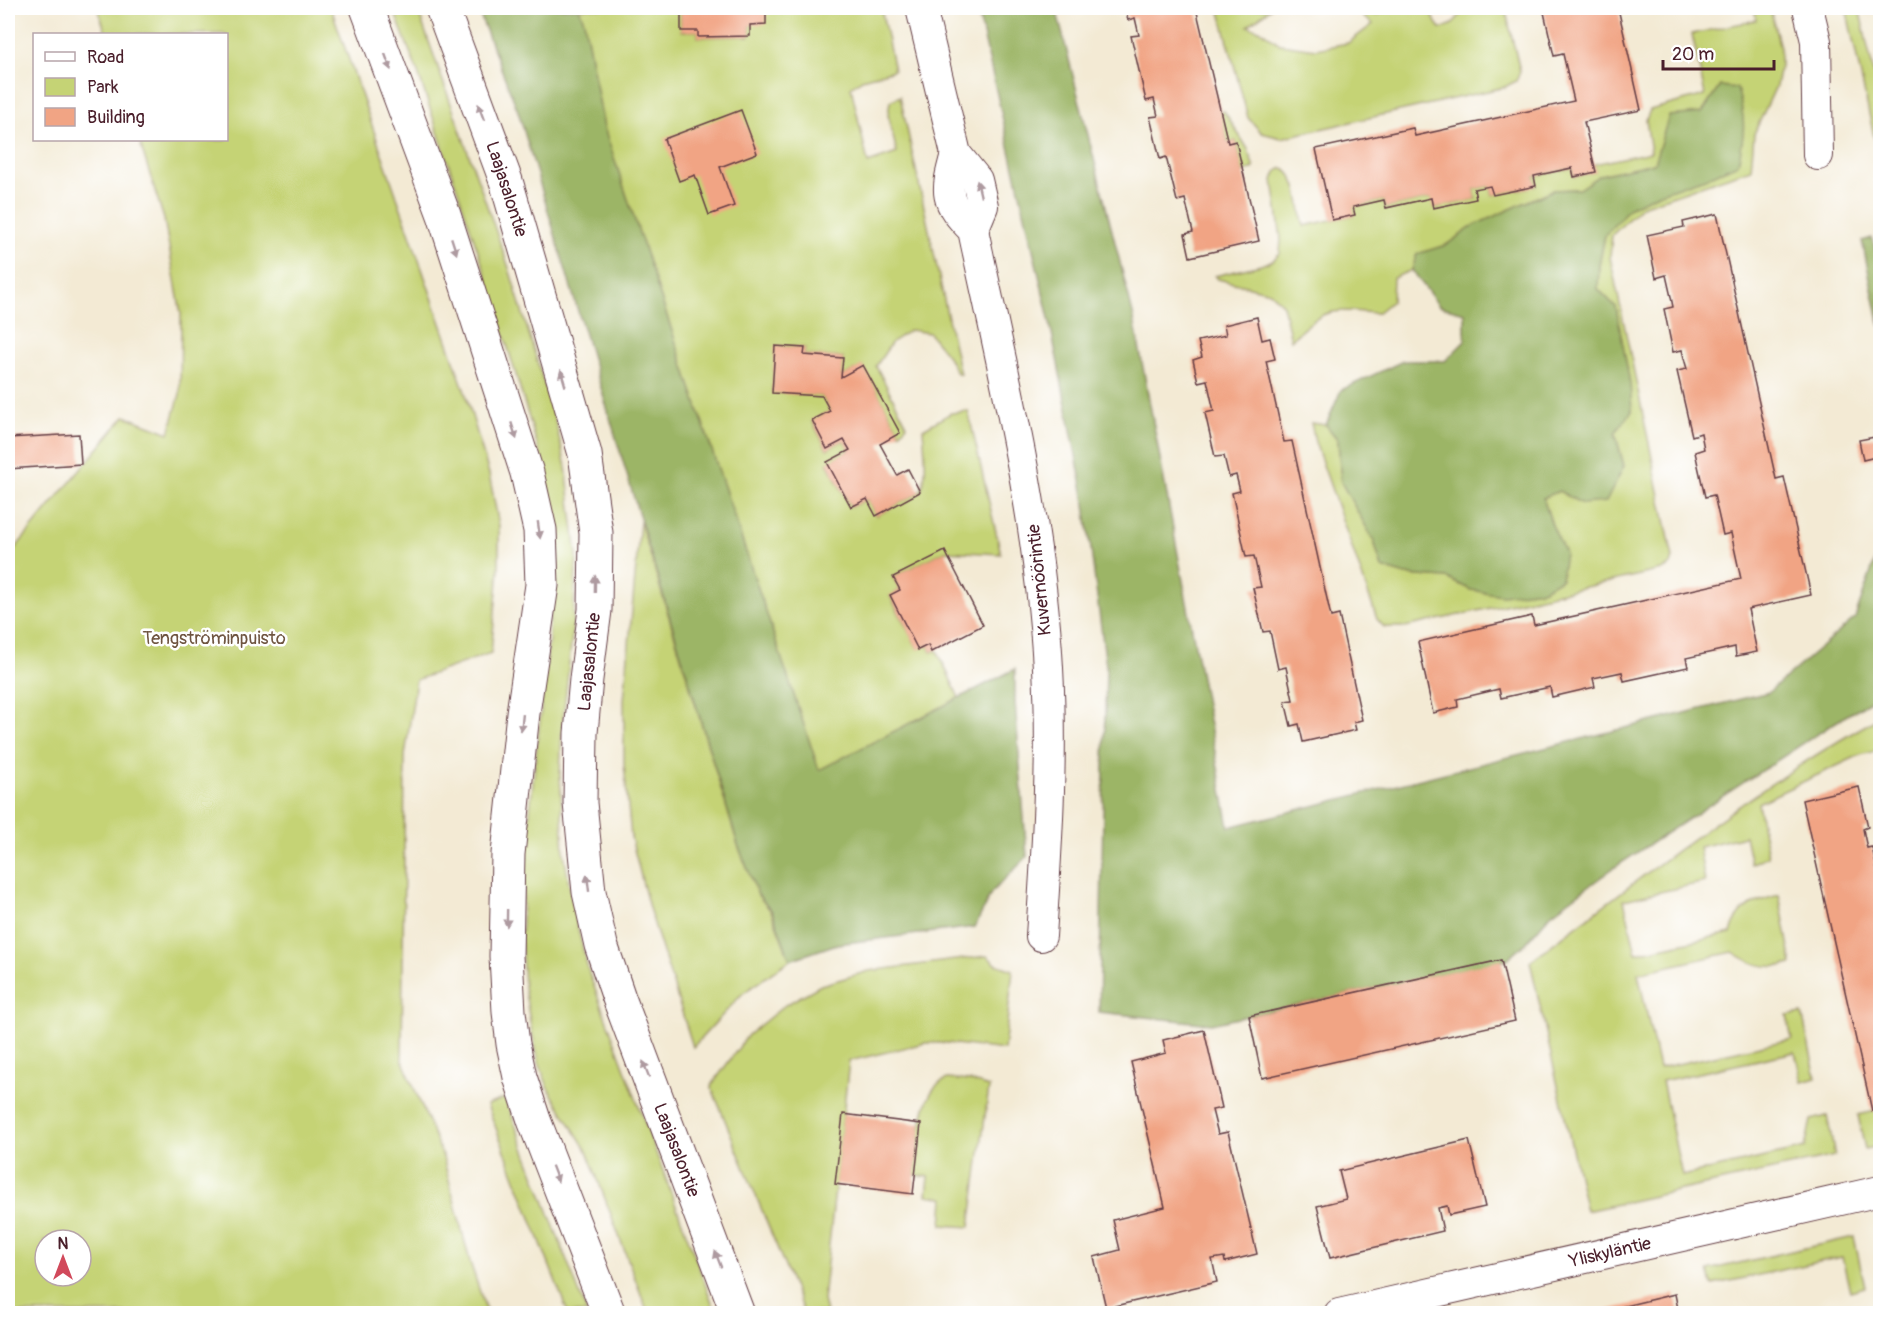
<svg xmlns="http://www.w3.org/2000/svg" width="1888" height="1321" font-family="Pangolin,sans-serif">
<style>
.green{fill:#c5d375;stroke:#887950;stroke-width:1.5;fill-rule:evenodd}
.forest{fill:#9cb566;stroke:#736a48;stroke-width:1.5}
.building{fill:#f1a484}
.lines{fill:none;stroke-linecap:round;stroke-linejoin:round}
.minor-casing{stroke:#633d44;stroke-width:32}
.primary-casing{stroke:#633d44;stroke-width:35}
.minor{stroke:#fff;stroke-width:30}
.primary{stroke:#fff;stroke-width:33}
.oneway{fill:#ae9aa0}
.labels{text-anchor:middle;stroke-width:5;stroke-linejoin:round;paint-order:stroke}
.street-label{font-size:18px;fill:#4a1f2b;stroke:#fff}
.park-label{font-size:18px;fill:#6f5541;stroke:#fff}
</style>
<rect width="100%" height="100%" fill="#fff"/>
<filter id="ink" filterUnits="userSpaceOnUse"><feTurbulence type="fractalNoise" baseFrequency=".0167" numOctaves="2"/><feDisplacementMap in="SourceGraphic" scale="12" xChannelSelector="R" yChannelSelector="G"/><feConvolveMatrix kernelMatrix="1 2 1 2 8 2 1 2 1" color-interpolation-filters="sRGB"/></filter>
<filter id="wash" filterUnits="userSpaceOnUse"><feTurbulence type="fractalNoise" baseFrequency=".008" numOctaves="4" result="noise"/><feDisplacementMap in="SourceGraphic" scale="24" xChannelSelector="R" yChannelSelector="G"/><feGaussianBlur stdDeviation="1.35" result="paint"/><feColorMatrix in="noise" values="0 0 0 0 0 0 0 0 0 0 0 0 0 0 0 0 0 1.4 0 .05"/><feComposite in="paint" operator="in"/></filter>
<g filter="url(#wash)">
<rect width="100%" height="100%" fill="#f3ead4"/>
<!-- green -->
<g class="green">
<path d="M98,8H331L466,395L489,474L499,525V570L491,653L416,680L405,756L402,1059L443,1157L470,1262L487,1313H8V557L125,416L169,433L180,394L181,314L164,219L139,140H226V34H106ZM45,1240H81V1276H45Z"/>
<path d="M393,8H417L508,265L555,420L566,467L577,556L572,636L562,729L560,774L564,853L574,913L589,973L716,1313H648L587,1151L549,1090L539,1063L532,1033L524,987L521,937L526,846L549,638L552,520L545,471L485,272L418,73Z"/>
<path d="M579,8H681V31H698V37L750,36V25L766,11L773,10V8H881L894,70L862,79L851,87L868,163L897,153L888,115L890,101L900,96L960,374L957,373L947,355L929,333L910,330L892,342L876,366L907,425L900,433L863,366L841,377L843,358L804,355L805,348L776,346L772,392L822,396L830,411L812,421L827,449L844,440L850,450L827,463L851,507L867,499L876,516L920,492C929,475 924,448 923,429L951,413L968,411L1001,554L945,551L893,577L900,590L890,596L918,649L928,645L931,652L937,650L959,698L819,771L604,128L584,22Z"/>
<path d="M1219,8H1271L1248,26L1262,31L1280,44L1316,49L1348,43L1373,24L1363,17L1365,11L1376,15L1391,10L1392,8H1430L1436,23L1441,29L1453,24L1461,13L1457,8H1505L1520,71L1516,81L1505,87L1281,138L1262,133L1248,118Z"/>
<path d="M1754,8H1770L1780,48V67L1776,86L1754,134L1751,169L1642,206L1612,235L1610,257L1673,558L1671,565L1662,570L1405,627H1384L1377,619L1315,442L1311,423L1326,425L1338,440L1341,482L1374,541L1382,568L1406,575L1447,578L1471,590L1552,525L1543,498L1559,491L1582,504L1624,466L1615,433L1632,411L1616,307L1598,289L1599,265L1605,235L1630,207L1660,193L1720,86L1702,113L1654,163L1600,175L1579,189L1553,190L1475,225L1446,245L1417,254L1412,270L1393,278L1392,301L1377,313C1331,310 1326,306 1291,340L1283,305L1270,292L1218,279L1215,276L1261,265L1273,260L1280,253L1281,239L1273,180L1276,172L1282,168C1300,176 1299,210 1304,226L1354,215L1353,207L1384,200L1386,208L1431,198L1434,208L1476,199L1474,189L1490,186L1493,195L1536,186L1534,176L1572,168L1574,177L1595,172L1594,164L1651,152L1646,120L1650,110L1705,95L1692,34L1756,20Z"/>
<path d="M1846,8H1859L1880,101V164Z"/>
<path d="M1224,111L1248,149L1254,168L1243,173L1236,141L1228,143L1220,112Z"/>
<path d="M640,521L738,845L758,895L771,911L790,960L742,994L693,1047L649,908L631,837L624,764V700Z"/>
<path d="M1880,717V750L1860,755L1758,803L1768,856L1751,864L1745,836L1699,847L1705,882L1624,900L1636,953L1731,933C1736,908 1756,901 1779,895L1792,964C1768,970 1752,965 1733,952L1638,973L1659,1068L1792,1039L1787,1016L1802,1013L1816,1078L1802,1082L1795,1052L1662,1081L1682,1176L1805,1148L1811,1120L1827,1116L1835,1156L1586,1211L1530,961C1644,876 1756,786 1880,717Z"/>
<path d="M987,956L996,964L1013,970L1004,1050L947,1043H925L849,1061L823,1300L826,1313H804L711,1086L748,1035L785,1005L821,985L869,971Z"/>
<path d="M947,1079L970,1081L989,1087L970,1227L942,1225L944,1198L927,1195L929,1177L915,1175C918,1152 920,1105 935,1087C938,1083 942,1082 947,1079Z"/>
<path d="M505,1098L587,1313H568L487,1105Z"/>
<path d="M1880,1110V1146L1865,1149L1858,1115Z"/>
<path d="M1854,1237L1865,1287L1850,1291L1842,1257L1712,1285L1708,1270Z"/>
</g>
<!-- forest -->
<g class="forest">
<path d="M477,8H579L584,21L604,128L819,770L1015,669V702L1027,857L991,893L975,927L837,944L790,960L772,911L758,895L738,845L518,111Z"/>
<path d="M977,8H1056L1133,314L1229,827L1769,692L1855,618L1880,546V695L1831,725L1612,869L1551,914L1526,943L1506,960L1211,1024L1099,1012L1106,666L1084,496L1050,323Z"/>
<path d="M1720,86L1737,88C1746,119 1745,132 1738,164L1708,177L1660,193L1630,207L1605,235L1599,265L1598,289L1616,307L1630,383L1632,411L1615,433L1624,466L1606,502L1582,504L1559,491L1543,498L1552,525L1565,553L1561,579L1542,590L1502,595L1471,590L1447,578L1406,575L1382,568L1374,541L1341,482L1338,440L1326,425L1341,390L1403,361H1445L1465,341V313L1439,306L1412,270L1417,254L1446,245L1475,225L1553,190L1579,189L1600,175L1654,163L1669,116L1702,113Z"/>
<path d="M1872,238L1880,267V326L1862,241Z"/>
</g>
<g id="blocks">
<!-- building -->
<g class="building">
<path d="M681,8H773V10L766,11V24L750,25V36L698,37V31H681Z"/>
<path d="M1125,8H1196L1228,143L1236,141L1259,241L1190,257L1185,234L1193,232L1185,199L1177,201L1166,157L1160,159L1150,117L1158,116L1154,99L1146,101L1131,36L1139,35L1135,18L1128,20Z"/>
<path d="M1543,8H1618L1641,110L1584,122L1596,172L1574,177L1572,168L1534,176L1536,186L1493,195L1490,186L1474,189L1476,199L1433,208L1431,198L1386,208L1384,200L1353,207L1355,215L1332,220L1316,149L1413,128L1415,136L1574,101L1563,54L1554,56Z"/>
<path d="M741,110L757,153L720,167L734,206L709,215L695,175L679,181L664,139Z"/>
<path d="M1717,214L1776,479L1784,477L1811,595L1748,609L1757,652L1736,656L1735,647L1686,658L1688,667L1624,681L1622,672L1593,678L1595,687L1552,697L1550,687L1501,698L1499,689L1457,699L1458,707L1433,713L1418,642L1532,616L1534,625L1741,579L1731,533L1723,535L1714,495L1705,497L1695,452L1704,449L1701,433L1692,436L1677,371L1687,369L1685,362L1682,350L1673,352L1664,309L1673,307L1671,297L1666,275L1656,278L1647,235L1684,227L1683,222Z"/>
<path d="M1257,317L1262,340L1270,338L1275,359L1266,361L1284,442L1292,441L1331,617L1339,615L1362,720L1354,722L1356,730L1303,742L1299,724L1291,726L1285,701L1293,700L1286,667L1278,669L1270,631L1263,632L1253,588L1261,587L1254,556L1246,557L1232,493L1240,491L1236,475L1229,477L1224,456L1215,457L1205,413L1214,411L1207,380L1198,382L1193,360L1202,357L1198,341L1226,335L1224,325Z"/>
<path d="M775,346L805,348L804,355L843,358L841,377L863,365L900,433L880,444L897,475L908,469L920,492L876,516L867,499L851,507L827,462L850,450L844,440L827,449L812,420L830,411L822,396L772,393Z"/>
<path d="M79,434L81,464L8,469V438Z"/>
<path d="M1880,436V456L1863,460L1859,440Z"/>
<path d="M945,551L983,625L931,652L928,645L918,650L890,595L900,590L893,577Z"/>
<path d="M1859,787L1868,827L1863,829L1865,839L1867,848L1872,847L1880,883V1110L1872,1111L1802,800Z"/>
<path d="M1501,960L1515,1021L1262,1078L1249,1016Z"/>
<path d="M1204,1030L1222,1108L1212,1110L1218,1134L1228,1132L1257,1254L1225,1262L1224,1257L1212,1259L1217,1282L1106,1308L1094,1257L1120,1250L1113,1220L1165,1207L1131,1062L1166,1053L1163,1040Z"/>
<path d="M843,1114L921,1124L913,1194L835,1184Z"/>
<path d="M1469,1140L1485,1207L1449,1215L1447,1206L1438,1208L1443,1231L1330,1258L1317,1206L1346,1199L1339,1171Z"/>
<path d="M1675,1294L1679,1314H1595V1313Z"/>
</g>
</g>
</g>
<g filter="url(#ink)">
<use href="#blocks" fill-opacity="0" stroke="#633d44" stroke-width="1.5"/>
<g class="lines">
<!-- minor casing -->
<g class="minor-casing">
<g id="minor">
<path d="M921,8L956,154L977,180L983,206L973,230"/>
<path d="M1808,8L1816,41L1818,155"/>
<path d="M956,154C945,193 944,201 973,230C1004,375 1040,520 1048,668C1053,758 1047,847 1041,936"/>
<path d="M1339,1314L1880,1191"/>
</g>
</g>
<!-- primary casing -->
<g class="primary-casing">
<g id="primary">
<path d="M367,8L444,215L527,473L540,530L542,585L523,713L508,854L506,956L509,1012L513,1044L520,1077L534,1120L609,1314"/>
<path d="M442,8L506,181L585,454L596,533L595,610L586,679L581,733L580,803L589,892L601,945L619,998L738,1314"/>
</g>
</g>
<!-- minor -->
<use href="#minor" class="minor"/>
<!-- primary -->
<use href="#primary" class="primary"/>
</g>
<!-- one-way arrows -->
<defs><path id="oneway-solid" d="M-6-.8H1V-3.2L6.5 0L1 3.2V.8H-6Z" transform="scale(1.5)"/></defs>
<g class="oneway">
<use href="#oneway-solid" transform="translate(388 62) rotate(70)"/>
<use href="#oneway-solid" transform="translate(481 112) rotate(-110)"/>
<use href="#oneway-solid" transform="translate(979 189) rotate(-103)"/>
<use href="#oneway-solid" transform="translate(454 246) rotate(72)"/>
<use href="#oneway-solid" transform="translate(563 378) rotate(-106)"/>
<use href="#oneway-solid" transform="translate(514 431) rotate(72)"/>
<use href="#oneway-solid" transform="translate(539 530) rotate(82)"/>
<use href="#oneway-solid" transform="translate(595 584) rotate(-89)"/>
<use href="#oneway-solid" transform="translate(522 723) rotate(96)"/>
<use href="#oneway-solid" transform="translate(588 883) rotate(-97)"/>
<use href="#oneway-solid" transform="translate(507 918) rotate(91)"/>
<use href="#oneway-solid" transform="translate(646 1069) rotate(-111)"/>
<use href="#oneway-solid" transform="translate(555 1174) rotate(69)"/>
<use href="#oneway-solid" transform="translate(718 1259) rotate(-111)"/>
</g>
</g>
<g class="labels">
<!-- street labels -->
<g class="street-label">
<text transform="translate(507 189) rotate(72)" y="6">Laajasalontie</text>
<text transform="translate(1039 580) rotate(-96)" y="6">Kuvernöörintie</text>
<text transform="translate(589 662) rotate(-84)" y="6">Laajasalontie</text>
<text transform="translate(677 1150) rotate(69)" y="6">Laajasalontie</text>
<text transform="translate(1610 1252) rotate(-13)" y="6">Yliskyläntie</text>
</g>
<!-- park labels -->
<g class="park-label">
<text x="214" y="644">Tengströminpuisto</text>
</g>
</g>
<!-- margin -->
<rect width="1888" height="1321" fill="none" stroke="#fff" stroke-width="30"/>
<!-- legend -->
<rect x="33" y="33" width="195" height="108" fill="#ffffff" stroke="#b7a5aa" stroke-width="1.5"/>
<rect x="45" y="52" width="30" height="9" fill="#ffffff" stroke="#b7a5aa" stroke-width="1.5"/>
<text x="87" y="63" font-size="18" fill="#4a1f2b">Road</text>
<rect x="45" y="78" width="30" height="18" fill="#c5d375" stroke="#b7a5aa" stroke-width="1.5"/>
<text x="87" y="93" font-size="18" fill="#4a1f2b">Park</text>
<rect x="45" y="108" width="30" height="18" fill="#f1a484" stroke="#b7a5aa" stroke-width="1.5"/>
<text x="87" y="123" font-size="18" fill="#4a1f2b">Building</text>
<!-- north arrow -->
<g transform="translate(63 1258)"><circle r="28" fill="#ffffff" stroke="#b7a5aa" stroke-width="1.5"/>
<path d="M0-4.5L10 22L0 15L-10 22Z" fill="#d1495b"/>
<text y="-9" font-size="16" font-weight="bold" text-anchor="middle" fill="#4a1f2b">N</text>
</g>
<!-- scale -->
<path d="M1663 60v9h111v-9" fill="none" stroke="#4a1f2b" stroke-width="3"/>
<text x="1672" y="60" font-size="18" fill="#4a1f2b" stroke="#ffffff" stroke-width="4.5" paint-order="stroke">20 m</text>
</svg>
